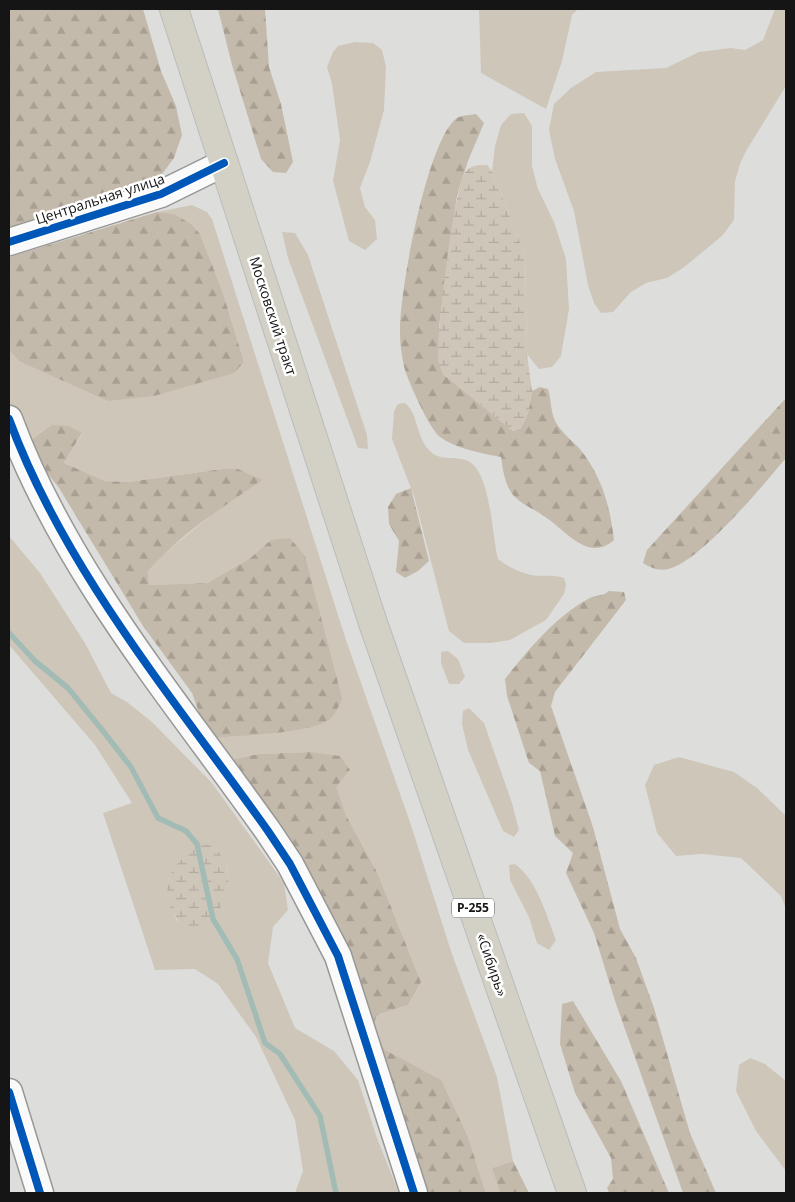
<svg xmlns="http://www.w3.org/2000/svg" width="795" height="1202" font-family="'Open Sans',sans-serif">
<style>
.grass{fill:#cfc6ba;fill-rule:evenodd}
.forest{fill:url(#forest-firs)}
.wetland{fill:url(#wetland-marsh)}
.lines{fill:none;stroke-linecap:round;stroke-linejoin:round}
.stream{stroke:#a2bcb5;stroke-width:5.5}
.minor-casing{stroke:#979896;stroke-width:29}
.highway-casing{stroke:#bbbbba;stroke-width:30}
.minor{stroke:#fafafa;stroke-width:26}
.highway{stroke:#d3d1c6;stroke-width:28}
.cycleway-casing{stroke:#fff;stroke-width:11}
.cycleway{stroke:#0057b8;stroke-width:8}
.labels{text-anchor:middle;stroke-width:5;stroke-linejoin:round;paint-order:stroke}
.shield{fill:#fff;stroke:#5a5b5a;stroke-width:1}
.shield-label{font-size:12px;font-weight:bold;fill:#141514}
.street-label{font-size:14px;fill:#141514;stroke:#fff}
</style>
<defs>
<pattern id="forest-firs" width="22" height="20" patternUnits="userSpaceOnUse" patternTransform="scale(1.25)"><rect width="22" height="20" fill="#c4baab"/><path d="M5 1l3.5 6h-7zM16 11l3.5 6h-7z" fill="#a89f92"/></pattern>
<pattern id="wetland-marsh" width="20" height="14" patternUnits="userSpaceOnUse" patternTransform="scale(1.25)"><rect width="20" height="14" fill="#cfc6ba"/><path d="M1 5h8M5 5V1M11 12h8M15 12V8" fill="none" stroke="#b1a99f"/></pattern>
</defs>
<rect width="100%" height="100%" fill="#dddedc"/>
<!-- grass -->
<g class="grass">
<path d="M479,9H578L572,15L562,61L546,109L481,73Z"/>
<path d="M775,9H786V86L746,151L740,164L735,181L734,220L722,236L683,268L667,278L646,283L631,292L613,312L601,313L594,303L588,285L574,211L555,159L549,130L554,104L571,88L596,72L666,68L699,52L731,48L745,50L763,40Z"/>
<path d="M355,42L373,43L382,50L386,67L384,110L370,162L360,188L365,207L375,220L377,239L365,250L349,241L333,181L340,140L332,84L327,67L333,52L338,46Z"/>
<path d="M524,113L532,126V166L538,189L554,222L566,259L569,309L561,356L552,367L539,369L527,354L525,255L492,171L495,146L501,125L511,114Z"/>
<path d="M192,205L207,212L212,219L346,640L410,822L451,951L497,1077L513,1161L492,1168L500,1193H486L468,1137L398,1059L384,1050L371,1032L377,1015L408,1005L421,982L378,874L346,815L335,787L350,770L309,752L258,754L226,761L214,738L288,731L271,540L249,559L207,583L149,585L148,571L162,555L209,517L222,469L128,482L105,481L64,463L82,434L25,445L9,413V350L19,361L244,362L222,290L200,234L174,214L157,212Z"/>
<path d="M282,232L295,233L308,255L367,435L368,449L358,448L288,258Z"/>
<path d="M405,403C419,415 416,437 429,450C439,462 455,455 468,461C491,472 492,536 498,559C507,566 519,572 531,575C542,577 553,574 564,578L566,585L564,594L546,620L510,640L491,643H464L449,631L414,496L392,439L394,411L398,404Z"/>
<path d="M9,536L40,573L85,643L111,693L127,702L152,722L212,783L284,883L288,910L273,927L268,963L295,1028L334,1051L358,1080L377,1138L399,1193H295L303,1171L295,1120L256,1037L218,984L195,969L155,970L103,813L132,803L95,745L9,645ZM197,844L226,862L229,879L227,891L177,921L170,905L168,880Z"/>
<path d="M448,651L458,659L465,677L459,684H449L441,663V652Z"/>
<path d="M469,708L484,723L512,803L519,830L514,837L503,831L468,750L462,724L463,711Z"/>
<path d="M679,757L734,772L757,788L786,816V909L781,896L741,858L702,854L676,856L657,833L645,785L654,765Z"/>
<path d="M515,864C537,880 546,914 556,940L549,950L537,943L529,917L510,880L509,865Z"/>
<path d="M750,1058L765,1064L786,1081V1171L756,1131L736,1091L739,1065Z"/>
</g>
<!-- forest -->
<g class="forest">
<path d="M9,9H143L161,71L176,106L182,135L174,158L157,181L82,208L9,229Z"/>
<path d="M218,9H265L269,67L281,104L293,162L286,173L273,172L261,159L232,65Z"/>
<path d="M476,114L484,123L468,161L457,195L439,327L443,374L513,431L521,428L528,413L532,391L540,387L548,389C552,402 550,415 558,426C564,434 572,441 579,448C602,476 610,506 614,540C589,562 568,533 548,519C538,511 524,506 515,497C505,487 503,471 501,457C480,453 457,449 440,437C430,430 409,383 405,370C402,359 400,344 400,332C399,294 427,139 457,118C462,115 471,115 476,114Z"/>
<path d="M157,212L174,214L191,224L200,234L222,290L244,362L234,373L154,396L108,401L19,361L9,350V257Z"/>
<path d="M786,398V458C764,484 699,563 668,569C658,571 651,568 643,563L647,550Z"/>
<path d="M52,425L69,426L82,433L64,463L105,481L128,482L222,469H238L262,480C222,508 180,534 148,571L149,585L207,583L249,559L271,540L290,538L305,556L342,698C338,708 335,717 325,722C301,734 242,735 214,738L203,724L192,693L143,626L59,488L25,445Z"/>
<path d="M411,488L429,561L418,571L405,578L396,572L399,541L389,524L388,507L396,494Z"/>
<path d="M609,591L624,592L626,600L555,692L551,706L593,827L620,929L636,958L654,1008L690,1133L716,1193H683L615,1001L594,933L566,873L573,853L555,836L540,771L529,763L507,696L505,679C529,649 554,618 588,599C596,594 600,598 609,591Z"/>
<path d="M309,752L340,756L350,770L336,787L346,815L378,874L421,982L408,1005L377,1015L371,1032L385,1050L441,1080L468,1137L486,1193H414L319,921L226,761L258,754Z"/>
<path d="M573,1001L621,1081L669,1193H609L607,1188L613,1179L611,1158L575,1093L560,1044L562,1004Z"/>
<path d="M513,1161L529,1193H500L492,1168Z"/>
</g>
<!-- wetland -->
<g class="wetland">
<path d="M487,165L492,171L525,255L527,354L532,391L528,413L521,428L513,431L443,374C441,369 438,364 438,359C436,337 454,184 466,171C472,165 478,165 487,165Z"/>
<path d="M197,844L213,845L226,862L229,879L227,891L219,911L205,928L192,932C175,925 162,896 169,878C174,865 187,854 197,844Z"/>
</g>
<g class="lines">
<!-- stream -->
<path class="stream" d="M9,633L35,661L68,688L103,731L131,767L158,818L186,831L197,844L213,919L237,959L265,1043L280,1054L320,1116L336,1193"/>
<!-- minor casing -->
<g class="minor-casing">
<g id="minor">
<path d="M9,242L161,194L224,163"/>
<path d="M9,419C65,571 175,700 268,831L290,864L338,956L414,1193"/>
<path d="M9,1092L40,1193"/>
</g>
</g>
<!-- highway casing -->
<g class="highway-casing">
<path id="highway" d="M174,9L373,623L572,1193"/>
</g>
<!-- minor -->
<use href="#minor" class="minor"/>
<!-- highway -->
<use href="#highway" class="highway"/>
<!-- cycleway casing -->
<g class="cycleway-casing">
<g id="cycleway">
<path d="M9,242L161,194L224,163"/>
<path d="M9,419C65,571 175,700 268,831L290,864L338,956L414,1193"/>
<path d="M9,1092L40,1193"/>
</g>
</g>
<!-- cycleway -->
<use href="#cycleway" class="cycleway"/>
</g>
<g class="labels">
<!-- shield labels -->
<rect class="shield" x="452" y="898.5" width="42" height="19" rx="4"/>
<g class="shield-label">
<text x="473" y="912">Р-255</text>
</g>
<!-- street labels -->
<g class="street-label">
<text transform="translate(100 199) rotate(-18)" y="5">Центральная улица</text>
<text transform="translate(273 316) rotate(72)" y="5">Московский тракт</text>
<text transform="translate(492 965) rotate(71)" y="5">«Сибирь»</text>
</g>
</g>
<!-- border -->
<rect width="795" height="1202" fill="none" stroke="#141514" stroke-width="20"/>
</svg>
